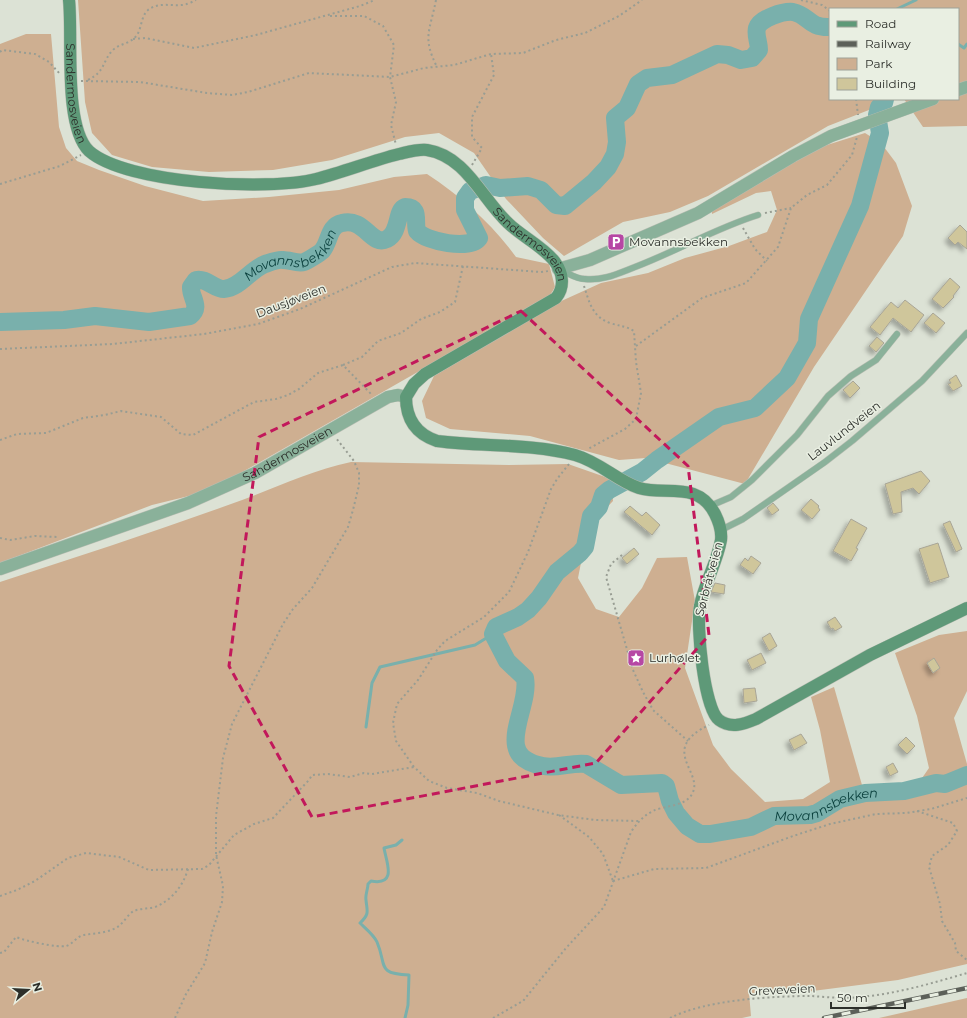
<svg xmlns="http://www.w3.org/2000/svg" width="967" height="1018" font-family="Montserrat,sans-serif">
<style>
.green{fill:#ceaf91}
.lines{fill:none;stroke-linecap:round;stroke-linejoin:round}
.stream{stroke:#79b0ac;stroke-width:3}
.river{stroke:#79b0ac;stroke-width:18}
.building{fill:#cfc69b;stroke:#a8a597;filter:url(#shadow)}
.lane-casing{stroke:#b9beb3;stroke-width:7}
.street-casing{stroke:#b9beb3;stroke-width:13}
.secondary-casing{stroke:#b9beb3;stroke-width:13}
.path{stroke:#989d93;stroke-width:2;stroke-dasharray:2 3;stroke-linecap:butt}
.lane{stroke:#8ab19a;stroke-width:6}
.street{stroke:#8ab19a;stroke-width:12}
.secondary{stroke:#5e9978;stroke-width:12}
.rail-casing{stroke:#5c6059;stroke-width:4.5}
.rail{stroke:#e9efe2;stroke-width:3;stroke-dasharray:9;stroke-linecap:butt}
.marked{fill:none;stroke:#c2185b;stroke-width:3;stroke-dasharray:8 5;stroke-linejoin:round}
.labels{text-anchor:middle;stroke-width:3;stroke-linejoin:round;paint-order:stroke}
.street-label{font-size:12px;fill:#2c2f2a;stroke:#e9efe2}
.poi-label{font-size:12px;fill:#2c2f2a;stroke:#e9efe2;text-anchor:start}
.water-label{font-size:13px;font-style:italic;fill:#083e3b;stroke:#e9efe2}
</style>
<defs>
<filter id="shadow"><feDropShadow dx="-3.5" dy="3.5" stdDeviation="2" flood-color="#0004"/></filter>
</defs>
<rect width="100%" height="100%" fill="#dce2d5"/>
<!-- green -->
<g class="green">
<path d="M78,0H967V126L923,127L904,99H958V9H830V99H897L828,126L708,196L670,212L623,222L564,256L543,238L506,199L474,153L439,133L405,137L332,160L273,170L209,172L152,167L112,155L92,133L85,102Z"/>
<path d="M26,34H51L59,127L66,148L77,161L99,170L145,186L203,201L269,197L339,190L394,177L427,174C462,197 491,223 516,257L549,264L555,287L549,297L239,474L197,494L152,505L0,563V44Z"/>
<path d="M865,133L881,143L896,163L912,206L903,236L814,367L745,484L646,458L619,460L530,436L450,429L426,418L422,401L434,376L557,303L601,283L648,273L685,258L729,246L767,232L777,210L771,191L756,193L712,214V206L808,151Z"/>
<path d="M351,462L509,465L568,464L611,479L613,501L588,527L578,578L596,609L619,617L642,588L657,558L687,557L695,601L685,668L713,745L731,769L765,802L803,799L830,782L820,730L811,697L834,687L866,799L920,781L929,768L917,716L895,653L939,635L967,631V691L954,718L967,764V964L898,980L797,993H749L751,1016L742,1018H0V582C77,557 154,532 231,504C271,490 309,471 351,462Z"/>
<path d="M967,998V1018H879Z"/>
</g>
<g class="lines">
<!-- stream -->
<g class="stream">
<path d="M897,9L916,0"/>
<path d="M958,44L964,48L967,44"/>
<path d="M366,727L372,683L380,667L475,645L493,634"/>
<path d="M402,840L396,845L384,848C386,861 398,886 371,881L368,884C368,889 365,895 366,900C367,911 370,914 360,923C365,928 374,935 377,942C387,965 376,974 409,975L408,1005L405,1018"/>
</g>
<!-- river -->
<g class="river">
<path id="s1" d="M885,99L884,103L879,107L877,115L880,133L860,206L809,319L807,343L787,378L755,408L719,417L657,460L642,472L609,490L603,495L599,507L591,516L585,547L580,553L557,572L539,598L528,610L518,617L496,627L493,634L507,661L525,678C531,709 490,757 543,766C557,769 572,762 586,764L621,785L662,783L666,786L670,801L676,813L687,826L700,834H710L751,827L774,816L810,815L817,813L840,799L865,793L904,791L936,783L945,784L967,775"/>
<path id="s2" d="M0,322L64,320L95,316L149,322L190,316C202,307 190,297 191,287L196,280C207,278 214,289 224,289C240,288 251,269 265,264C271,262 278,259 283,260C290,260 298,264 304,262C307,261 320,253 322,251C330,242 328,226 342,223C365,217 371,247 387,239C400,233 396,210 405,207C421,207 414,221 417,231C426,242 470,250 479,238L465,210V198L470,191L486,185L500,188L528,186L541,190L556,205L565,206L594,182L608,167L615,154L617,142L615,118L627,108L638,84L647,78L672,75L717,54L728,55L741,60L752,58L759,50C759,42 755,35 757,28C760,18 784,11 793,12C809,15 808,28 830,27"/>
</g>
</g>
<!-- building -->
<g class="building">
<path d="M960,225L967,232V249L958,242L955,245L948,238Z"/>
<path d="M950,278L960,287L953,296L954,297L943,308L932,299Z"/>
<path d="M905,300L924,315L911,332L893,318L880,335L870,327L891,302L898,308Z"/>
<path d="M933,313L945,323L936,333L924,323Z"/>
<path d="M877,337L884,343L876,352L869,346Z"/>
<path d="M956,375L962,386L953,391L948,384L951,383L949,380Z"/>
<path d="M853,381L860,388L850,398L843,390Z"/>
<path d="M921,471L930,481L919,494L913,488L901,492L902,512L893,514L885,484Z"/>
<path d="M811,499L819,506L818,507L820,510L812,519L801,510Z"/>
<path d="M773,503L779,510L772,515L767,508Z"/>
<path d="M630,506L642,516L646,512L660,525L652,535L624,512Z"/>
<path d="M851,519L867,528L856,548L858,549L851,561L833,551Z"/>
<path d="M950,521L962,549L956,552L943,524Z"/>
<path d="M938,543L949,577L930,583L919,549Z"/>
<path d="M634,548L639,554L627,564L622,558Z"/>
<path d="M751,556L761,563L753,574L740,565L745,558L748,561Z"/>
<path d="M715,583L725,585L724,594L711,592Z"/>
<path d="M835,617L842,627L835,631L833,628L831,629L827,622Z"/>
<path d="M770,633L777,646L769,651L762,638Z"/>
<path d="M761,653L766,663L752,670L747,660Z"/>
<path d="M934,658L940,668L933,673L927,663Z"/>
<path d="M755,688L757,701L744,703L743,689Z"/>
<path d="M801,734L807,743L794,750L789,740Z"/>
<path d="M906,737L915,746L907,754L898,745Z"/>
<path d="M893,763L898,772L890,776L886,767Z"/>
</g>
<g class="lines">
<!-- lane casing -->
<g class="lane-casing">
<g id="lane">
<path d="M560,270C569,273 575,279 585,279C603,281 619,273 635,267C677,251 716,228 758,215"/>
<path d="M710,506L731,497L752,480L797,435L828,396L851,376L876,360L897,334"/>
<path d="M721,530L743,519L825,462L852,441L922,381L967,333"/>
</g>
</g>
<!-- street casing -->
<g class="street-casing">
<g id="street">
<path d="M958,90L967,87"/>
<path d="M558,269L590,260L698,213L793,156L831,136L933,99"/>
<path id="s3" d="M0,569L188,503L255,473L388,397L398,395L406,397"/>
</g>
</g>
<!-- secondary casing -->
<g class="secondary-casing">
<g id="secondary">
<path id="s4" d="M69,0C73,36 63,126 89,151C126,184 269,191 316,179C344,172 371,161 399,154C408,152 418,149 427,150C466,156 482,199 508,223C521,236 544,247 555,262C563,273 565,287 556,298L425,374L414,384L406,397C406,419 416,434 437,441C483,447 530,443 575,455C600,462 617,481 639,488C665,496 698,480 715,514C719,522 722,531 721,540C717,563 704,584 700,606C696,625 704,709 719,720C731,729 744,724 756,719L870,655L967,608"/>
</g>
</g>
<!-- path -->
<g class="path">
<path d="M436,0C430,31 422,37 437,67"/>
<path d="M801,0L822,5L830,11"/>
<path d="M330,16H364L383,26L394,45L390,77L396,102L391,125L396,145"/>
<path d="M133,39L145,38L194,48L256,35L360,6L375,0"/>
<path d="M0,52L2,50L35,54L49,62L60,74"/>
<path d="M88,80C106,71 102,61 113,50C120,43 131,44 137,35C142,27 141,16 148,10C158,2 170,6 182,5C186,5 192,2 196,0"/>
<path d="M81,81L140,82L207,93L232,95L248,92L309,73L390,77L424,68L454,65L491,54L523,53L556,40L585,33L619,16L642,0"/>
<path d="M856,99L858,115"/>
<path d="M472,165L482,148L472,137V117L494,75L491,54"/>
<path d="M0,184L60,166L81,155"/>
<path d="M765,213L791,208"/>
<path d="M743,228L755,249L767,261"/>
<path d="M584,286C589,301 592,317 610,323C619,326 626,326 634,331L636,362L641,393L636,419L625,429L588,449"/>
<path d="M636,346L702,298L746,283L778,247L791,208L807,195L827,185L852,155L857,137"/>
<path d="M0,349L113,344L204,334L258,324L300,309L392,267L415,263L541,272L549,271"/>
<path d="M343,365L362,357L378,341L401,333L421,319L440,312L455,302L463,266"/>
<path d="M0,440L17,434L46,433L83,418L105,415L121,411L161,417L181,434L193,435L254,402L276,399L288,395L299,389L318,373L343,365L372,395"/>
<path d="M569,464L557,479L551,489L528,552L509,592L484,617L445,641L437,650L418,680L397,704L393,723L396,741L414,767L429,781L447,788L477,793L499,801L558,815L595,820L638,821"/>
<path d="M0,538L10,540L35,536L58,537"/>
<path d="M622,555L611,564L606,577L633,670L643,692L653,710L688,741"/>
<path d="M917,811L953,823L957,831L948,845L932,856L929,867L940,904L942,921L955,943L956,951L967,960"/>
<path d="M559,815L589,837L603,854L613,881"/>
<path d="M613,881L654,869L706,868L793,836L830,824L876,814L906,813L931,809L967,798"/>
<path d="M0,896L17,890L35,881L68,858L86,853L119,857L149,870L202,869L209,865L234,835L254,824L273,818L309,780L312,775L328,774L350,777L364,773L372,774L414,767"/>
<path d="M0,953L4,952L16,937C25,941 59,948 66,946C73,944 77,936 84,935C96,933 109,933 119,926C124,922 129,913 134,911C141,908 148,909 155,907C172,900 183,886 188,869"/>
<path d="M175,1018L186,994L205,963L212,932L222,902L223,886L216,855V816L223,758L232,724L283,624L293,609L312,588L348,527L353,510L359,485V473L354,461L336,438"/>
<path d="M493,1018L523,1001L566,948L604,907L631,832C637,823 643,816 653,811C665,805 687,807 693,792C702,771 659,749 709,725"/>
<path d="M670,1018C705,1000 772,996 811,996C827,997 844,999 860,997C896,994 933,983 967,973"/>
</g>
<!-- lane -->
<use href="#lane" class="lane"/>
<!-- street -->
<use href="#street" class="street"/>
<!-- secondary -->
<use href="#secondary" class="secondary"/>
<!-- rail casing -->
<g class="rail-casing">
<path id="rail" d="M824,1018L967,988"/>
</g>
<!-- rail -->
<use href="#rail" class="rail"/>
</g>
<!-- marked area -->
<path class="marked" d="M521,311L688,466L709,635L596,763L312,817L229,666L259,437Z"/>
<!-- icons -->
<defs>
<g id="parking-square" transform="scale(0.9)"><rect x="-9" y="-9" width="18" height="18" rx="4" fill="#b647a4" stroke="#e9efe2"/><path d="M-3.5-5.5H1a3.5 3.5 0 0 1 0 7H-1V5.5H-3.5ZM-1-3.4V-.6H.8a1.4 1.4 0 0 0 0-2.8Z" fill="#fff"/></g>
<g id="sight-square" transform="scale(0.9)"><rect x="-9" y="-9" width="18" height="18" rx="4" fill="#b647a4" stroke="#e9efe2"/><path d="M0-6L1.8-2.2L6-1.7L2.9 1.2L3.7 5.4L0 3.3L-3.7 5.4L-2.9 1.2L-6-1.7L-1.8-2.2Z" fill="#fff"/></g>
</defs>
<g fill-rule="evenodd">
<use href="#parking-square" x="616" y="242"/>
<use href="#sight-square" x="636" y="658"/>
</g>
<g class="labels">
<!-- street labels -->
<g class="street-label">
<text dy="4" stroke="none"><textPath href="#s4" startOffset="94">Sandermosveien</textPath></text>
<text dy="4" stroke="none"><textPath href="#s4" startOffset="646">Sandermosveien</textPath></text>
<text transform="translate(291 301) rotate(-21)" y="4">Dausjøveien</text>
<text transform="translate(844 431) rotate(-38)" y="4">Lauvlundveien</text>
<text dy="4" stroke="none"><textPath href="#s3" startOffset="310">Sandermosveien</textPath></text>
<text transform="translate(709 579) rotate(-75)" y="4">Sørbråtveien</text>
<text transform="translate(782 990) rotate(-3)" y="4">Greveveien</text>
</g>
<!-- poi labels -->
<g class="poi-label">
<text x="629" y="246">Movannsbekken</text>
<text x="649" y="662">Lurhølet</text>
</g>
<!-- water labels -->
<g class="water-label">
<text dy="5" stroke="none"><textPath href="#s2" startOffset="340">Movannsbekken</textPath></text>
<text dy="5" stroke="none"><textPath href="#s1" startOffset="1191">Movannsbekken</textPath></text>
</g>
</g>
<!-- legend -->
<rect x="829" y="8" width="130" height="92" fill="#e9efe2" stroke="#9da298"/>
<rect x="837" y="21" width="20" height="6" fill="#5e9978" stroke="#9da298"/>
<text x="865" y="28" font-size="12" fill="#2c2f2a">Road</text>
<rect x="837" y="41" width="20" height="6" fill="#5c6059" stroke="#9da298"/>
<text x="865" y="48" font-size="12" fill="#2c2f2a">Railway</text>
<rect x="837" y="58" width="20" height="12" fill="#ceaf91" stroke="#9da298"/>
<text x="865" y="68" font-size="12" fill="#2c2f2a">Park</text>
<rect x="837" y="78" width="20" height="12" fill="#cfc69b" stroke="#9da298"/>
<text x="865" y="88" font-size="12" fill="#2c2f2a">Building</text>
<!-- north arrow -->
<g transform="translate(28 990) rotate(72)" stroke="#e9efe2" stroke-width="3" paint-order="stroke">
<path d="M0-3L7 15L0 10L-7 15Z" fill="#2c2f2a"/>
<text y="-6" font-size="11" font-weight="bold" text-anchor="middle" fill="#2c2f2a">N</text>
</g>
<!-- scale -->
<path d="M831 1002v6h74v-6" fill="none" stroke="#2c2f2a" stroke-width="2"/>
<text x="837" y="1002" font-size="12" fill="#2c2f2a" stroke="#e9efe2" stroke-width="3" paint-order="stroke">50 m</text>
</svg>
